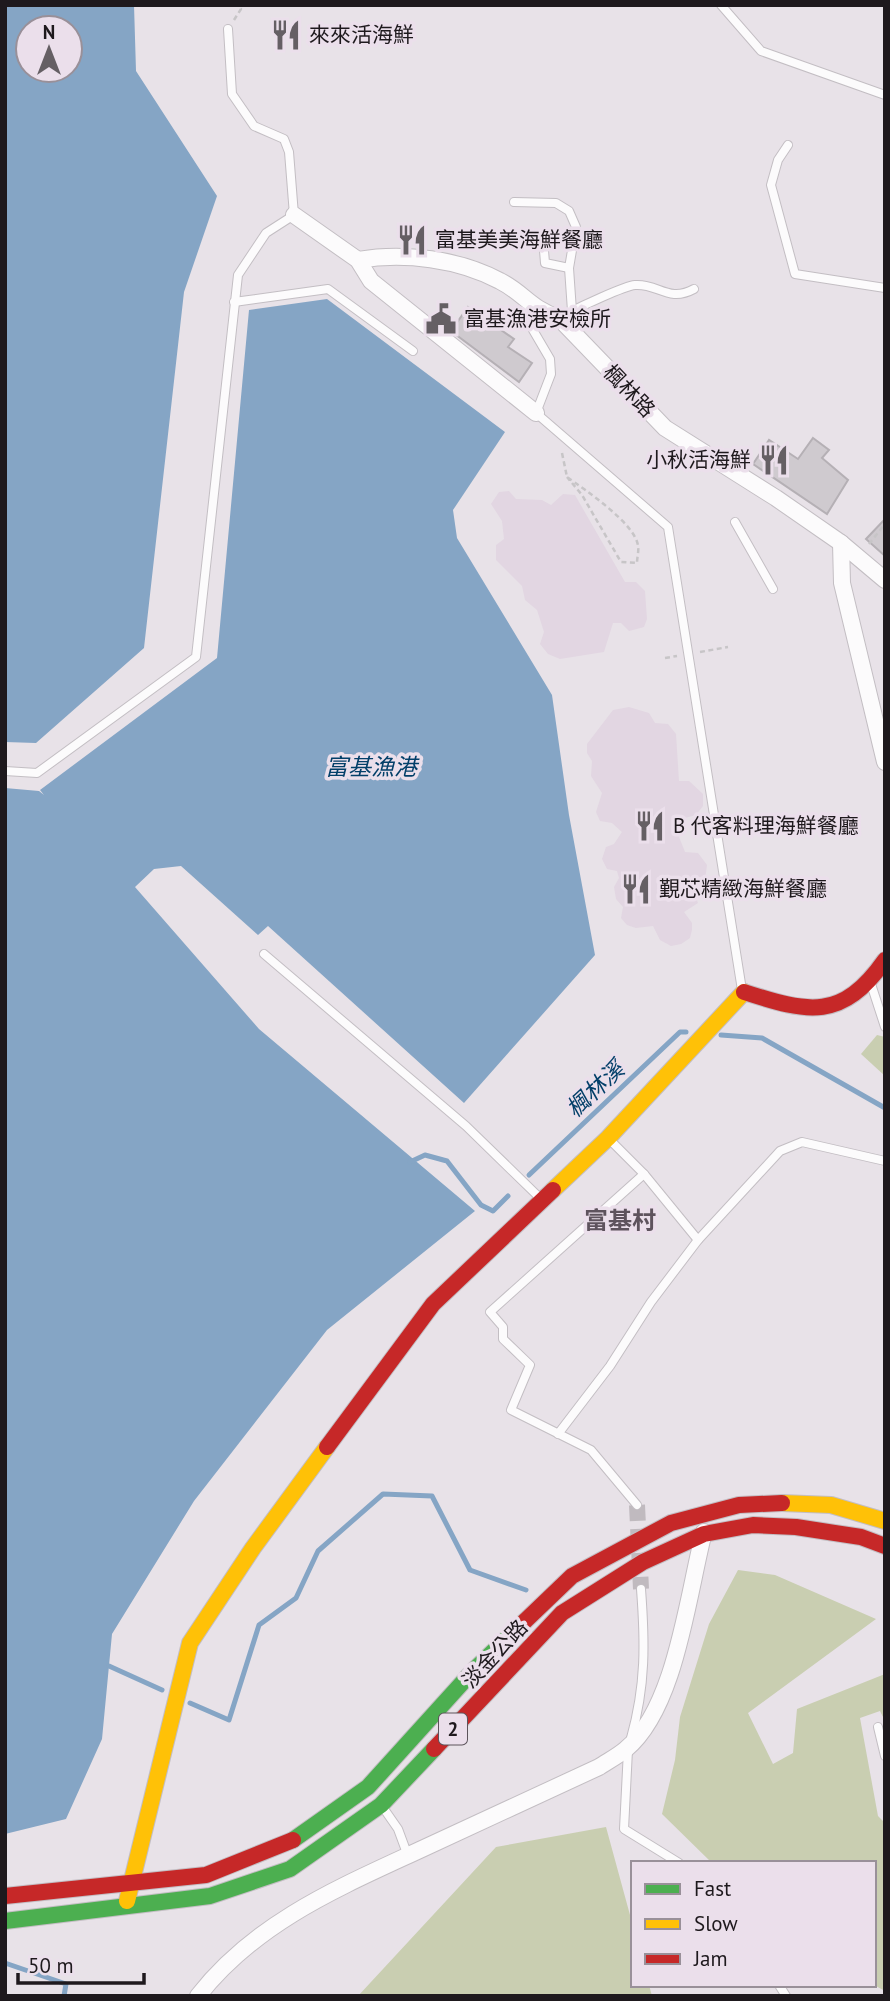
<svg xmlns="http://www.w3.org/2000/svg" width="890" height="2001" font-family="'PT Sans','Noto Sans TC',sans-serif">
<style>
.built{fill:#e2d6e2}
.green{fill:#c9ceb1}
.water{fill:#85a5c5;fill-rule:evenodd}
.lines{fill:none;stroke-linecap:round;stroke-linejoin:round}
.stream{stroke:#85a5c5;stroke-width:5}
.building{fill:#cfcacf;stroke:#b5b0b5;stroke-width:2}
.street-tunnel{stroke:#c0babf;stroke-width:16;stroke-dasharray:16 8;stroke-linecap:butt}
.lane-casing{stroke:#c3bec3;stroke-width:10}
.street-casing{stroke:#c3bec3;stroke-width:18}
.fast-casing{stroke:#c3bec3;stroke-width:18}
.slow-casing{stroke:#c3bec3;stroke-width:18}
.jam-casing{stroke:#c3bec3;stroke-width:18}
.path{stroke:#c7c5c7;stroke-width:2.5;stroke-dasharray:5 3.5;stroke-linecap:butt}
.lane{stroke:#fcfbfc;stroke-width:8}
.street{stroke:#fcfbfc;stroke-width:16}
.fast{stroke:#4caf50;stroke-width:16}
.slow{stroke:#ffc107;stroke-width:16}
.jam{stroke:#c62828;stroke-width:16}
.labels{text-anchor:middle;stroke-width:7;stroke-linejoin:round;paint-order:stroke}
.shield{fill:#ebdfeb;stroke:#5c545b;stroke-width:2}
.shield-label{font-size:19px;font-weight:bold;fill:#1e191d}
.poi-label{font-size:21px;fill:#1e191d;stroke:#ebdfeb;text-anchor:start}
.street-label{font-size:21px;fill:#1e191d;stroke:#ebdfeb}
.water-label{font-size:23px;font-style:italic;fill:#033f69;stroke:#ebdfeb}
.quarter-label{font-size:24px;font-weight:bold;fill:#5e535d;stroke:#ebdfeb}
</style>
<rect width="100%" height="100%" fill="#e8e2e8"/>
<!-- built -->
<g class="built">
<path d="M509,491L516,499L542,500L551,505L563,494L575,495L625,582H636L645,591L647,619L644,627L629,631L621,623H613L604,652L560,659L548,654L540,644L544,632L537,610L525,600L522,586L496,560V545L504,539L502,521L491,504L499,492Z"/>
<path d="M629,707L649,713L655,723L668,724L676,734L679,781H689L703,794V806L696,815L685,818V830L679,837L685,852L698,853L707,865L705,881L693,889L698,903L684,912L692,923V930L690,938L681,944L671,946L660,940L653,926L636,928L627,925L621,918L623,907L616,899L614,887L619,878L617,871L607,869L602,859L606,847L614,844L622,832L612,823L600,821L596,812L602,793L591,776L592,761L587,753V744L613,710Z"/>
</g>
<!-- green -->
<g class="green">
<path d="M877,1035L885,1037V1076L861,1054Z"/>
<path d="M738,1570L775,1575L876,1619L748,1713L773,1764L793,1753L797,1709L885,1674V1721L880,1711L860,1718L878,1816L885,1823V1991L874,1985V1863H712L662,1814L675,1760L680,1717L709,1624Z"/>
<path d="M606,1827L633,1926V1985H649L652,1996H358L496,1847Z"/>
</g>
<!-- water -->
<g class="water">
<path d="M5,5H134L136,71L217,196L184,292L144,648L36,743L5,742ZM28,28H70V70H28Z"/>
<path d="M327,299L505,432L453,510L457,538L552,695L569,815L595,955L464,1103L268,926L258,935L181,866L154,869L135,887L259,1029L475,1211L327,1330L194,1501L112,1634L102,1739L66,1819L5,1834V788L39,791L44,795L40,790L217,658L249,310Z"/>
</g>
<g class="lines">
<!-- stream -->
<g class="stream">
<path d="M721,1035L762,1038L885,1108"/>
<path d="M410,1162L425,1155L447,1161L481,1205L493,1211L508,1196"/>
<path d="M529,1175L680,1032H686"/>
<path d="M109,1666L162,1690"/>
<path d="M190,1703L229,1720L259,1625L296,1598L318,1551L383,1494L432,1496L470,1570L526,1590"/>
<path d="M5,1963L66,1984L64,1996"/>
</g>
</g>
<!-- building -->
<g class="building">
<path d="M468,307L514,339L508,347L532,363L519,382L451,331Z"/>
<path d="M813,438L829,450L822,458L848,480L827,514L753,464L769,440L798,459Z"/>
<path d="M885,519V556L866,539Z"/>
</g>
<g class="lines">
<!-- street-tunnel -->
<path class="street-tunnel" d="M637,1505L641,1589"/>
<!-- lane casing -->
<g class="lane-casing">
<g id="lane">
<path d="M721,5L761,51L885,95"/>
<path d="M788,145L778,160L771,185L795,274L885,288"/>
<path d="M514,202L556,203L569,211L576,227L569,268L572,311"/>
<path d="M543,238L545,263L569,268"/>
<path d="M234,302L328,289L413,351"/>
<path d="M537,310L533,330L550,359L551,374L536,413L668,527L742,990"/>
<path d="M568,313C580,307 624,286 635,285C658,283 668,303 694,289"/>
<path d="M735,522L773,589"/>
<path d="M5,771L37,773L196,657L238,275L266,233L294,215L289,152L284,139L254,126L232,94L228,29"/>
<path d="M264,954L466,1126L541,1199"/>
<path d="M871,984L885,1027"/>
<path d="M610,1140L644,1174L698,1240"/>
<path d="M558,1434L610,1366L651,1302L698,1240L780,1151L802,1142L885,1161"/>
<path d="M637,1505L591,1450L511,1410L530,1365L503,1339V1327L490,1312L644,1174"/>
<path d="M878,1727L885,1756"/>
<path d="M631,1738C646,1685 645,1642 641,1589"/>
<path d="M628,1750L624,1829L679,1863"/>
<path d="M382,1806L398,1829L408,1856"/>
<path d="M779,1985L786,1996"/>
</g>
</g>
<!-- street casing -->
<g class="street-casing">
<g id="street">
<path d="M294,215L358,260L371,281L536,413"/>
<path d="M358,260C404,252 459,259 500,281C524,293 529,308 559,318L665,428L776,498L841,543L885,580"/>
<path d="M841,543L842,583L885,762"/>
<path d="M198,1996C257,1921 340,1887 424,1848C482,1821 541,1794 599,1767C608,1761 618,1756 626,1749C676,1708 688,1593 704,1532"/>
</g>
</g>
<!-- fast casing -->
<g class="fast-casing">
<g id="fast">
<path d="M293,1840L368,1787L472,1672L524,1622"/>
<path d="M5,1921L210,1896L290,1869L381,1805L434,1749"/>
</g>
</g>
<!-- slow casing -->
<g class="slow-casing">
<g id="slow">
<path d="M553,1190L608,1138L744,992"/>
<path d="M782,1503L831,1505L885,1521"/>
<path d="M127,1901L190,1643L253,1548L327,1447"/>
</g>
</g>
<!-- jam casing -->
<g class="jam-casing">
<g id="jam">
<path d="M744,992C809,1013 842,1021 885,960"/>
<path d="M327,1447L433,1304L553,1190"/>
<path d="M524,1622L572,1576L671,1523L739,1505L782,1503"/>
<path d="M434,1749L562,1613L643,1562L704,1534L753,1525L796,1527L861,1537L885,1546"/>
<path d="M5,1896L206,1875L293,1840"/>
</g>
</g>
<!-- path -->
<g class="path">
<path d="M234,20L241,9L237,5"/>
<path d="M562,453L567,477C584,489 636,524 638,546C639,551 637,558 637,563L621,562L582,495L567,477"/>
<path d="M869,544L885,524"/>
<path d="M700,652L728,647"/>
<path d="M665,658L677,656"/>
</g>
<!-- lane -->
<use href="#lane" class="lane"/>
<!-- street -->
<use href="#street" class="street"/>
<!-- fast -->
<use href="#fast" class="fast"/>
<!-- slow -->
<use href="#slow" class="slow"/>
<!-- jam -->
<use href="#jam" class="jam"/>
</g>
<!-- icons -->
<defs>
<g id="restaurant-bare" transform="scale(2.415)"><path d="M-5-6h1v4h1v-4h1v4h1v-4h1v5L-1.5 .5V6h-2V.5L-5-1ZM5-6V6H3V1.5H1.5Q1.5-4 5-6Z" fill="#655f64" stroke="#ebdfeb" stroke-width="2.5" paint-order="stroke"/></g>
<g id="civic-bare" transform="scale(2.415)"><path d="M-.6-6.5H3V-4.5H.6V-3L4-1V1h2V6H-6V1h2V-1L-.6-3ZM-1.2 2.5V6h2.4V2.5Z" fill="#655f64" stroke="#ebdfeb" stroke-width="2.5" paint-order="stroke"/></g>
</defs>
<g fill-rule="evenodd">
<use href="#restaurant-bare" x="286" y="35"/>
<use href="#restaurant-bare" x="412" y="240"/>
<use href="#civic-bare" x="441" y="319"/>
<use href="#restaurant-bare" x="774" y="460"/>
<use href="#restaurant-bare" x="650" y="826"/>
<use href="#restaurant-bare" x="636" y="889"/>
</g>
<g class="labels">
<!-- shield labels -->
<rect class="shield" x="439" y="1713.5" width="28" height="31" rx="5"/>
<g class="shield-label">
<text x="453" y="1736">2</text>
</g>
<!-- poi labels -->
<g class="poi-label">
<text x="309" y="42">來來活海鮮</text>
<text x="435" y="247">富基美美海鮮餐廳</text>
<text x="464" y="326">富基漁港安檢所</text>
<text x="751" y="467" text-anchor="end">小秋活海鮮</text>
<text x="673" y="833">B 代客料理海鮮餐廳</text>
<text x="659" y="896">覲芯精緻海鮮餐廳</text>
</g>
<!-- street labels -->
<g class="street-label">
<text transform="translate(629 391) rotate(46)" y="7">楓林路</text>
<text transform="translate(495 1654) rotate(-47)" y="7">淡金公路</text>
</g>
<!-- water labels -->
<g class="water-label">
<text x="371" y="775">富基漁港</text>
<text transform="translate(595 1089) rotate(-43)" y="8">楓林溪</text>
</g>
<!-- quarter labels -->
<g class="quarter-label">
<text x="620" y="1229">富基村</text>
</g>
</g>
<!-- border -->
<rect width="890" height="2001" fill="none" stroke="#1e191d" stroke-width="14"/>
<!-- legend -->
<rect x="631" y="1861" width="245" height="126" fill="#ebdfeb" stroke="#999099" stroke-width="2"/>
<rect x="645" y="1884" width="35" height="10" fill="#4caf50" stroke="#999099" stroke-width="2"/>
<text x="694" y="1896" font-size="21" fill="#1e191d">Fast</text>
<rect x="645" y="1919" width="35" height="10" fill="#ffc107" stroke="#999099" stroke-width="2"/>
<text x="694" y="1931" font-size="21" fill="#1e191d">Slow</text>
<rect x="645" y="1954" width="35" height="10" fill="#c62828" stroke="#999099" stroke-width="2"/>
<text x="694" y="1966" font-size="21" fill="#1e191d">Jam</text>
<!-- north arrow -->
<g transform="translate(49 49)"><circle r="33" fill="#ebdfeb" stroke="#999099" stroke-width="2"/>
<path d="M0-5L12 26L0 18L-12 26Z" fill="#655f64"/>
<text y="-10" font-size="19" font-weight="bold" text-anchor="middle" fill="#1e191d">N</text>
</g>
<!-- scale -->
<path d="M18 1973v10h126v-10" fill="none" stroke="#1e191d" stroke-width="3.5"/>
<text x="28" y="1973" font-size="21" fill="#1e191d" stroke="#ebdfeb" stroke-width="5" paint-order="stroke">50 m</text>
</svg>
